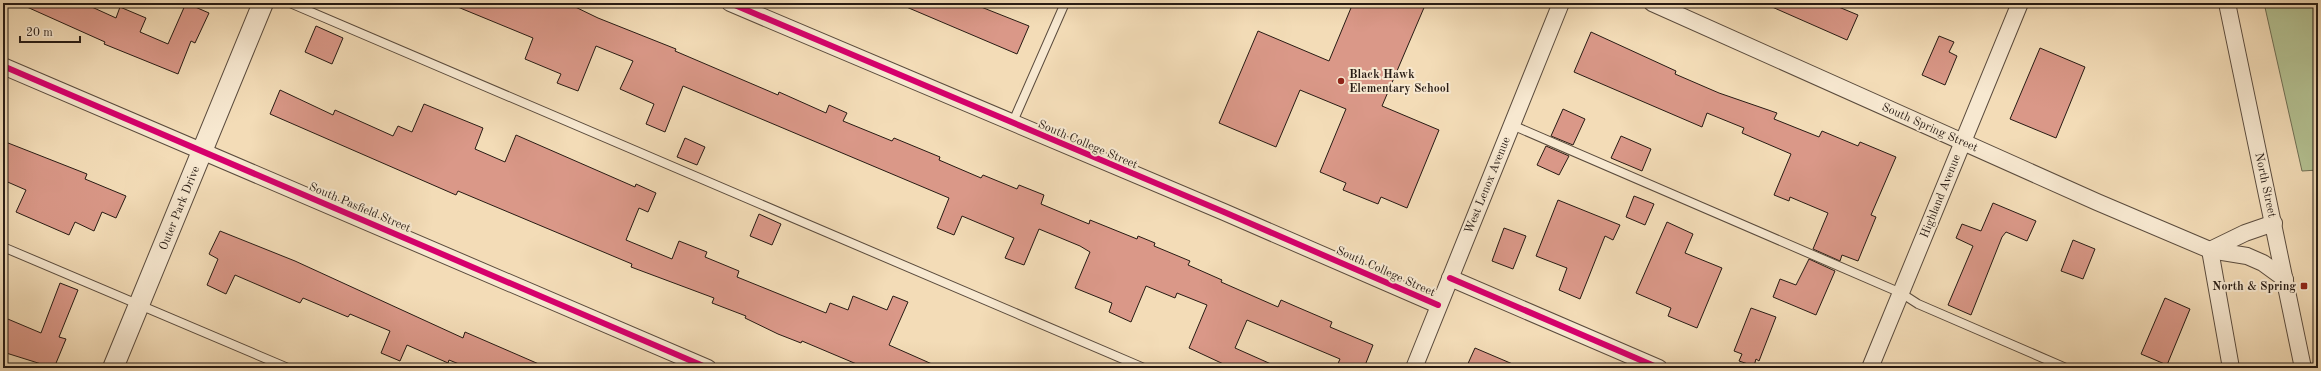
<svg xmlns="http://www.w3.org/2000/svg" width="2321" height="371" font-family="'Old Standard TT',serif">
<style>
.green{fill:#b4c293;stroke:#6e6e54}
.building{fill:#da9888;stroke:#271b14}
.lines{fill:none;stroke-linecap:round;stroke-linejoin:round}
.service-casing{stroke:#5a4b3d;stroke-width:10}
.minor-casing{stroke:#5a4b3d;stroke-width:18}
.tertiary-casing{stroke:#5a4b3d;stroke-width:22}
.service{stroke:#f7e8d0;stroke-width:8}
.minor{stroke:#f7e8d0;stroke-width:16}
.tertiary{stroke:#f7e8d0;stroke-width:20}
.cycleway-casing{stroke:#f7e8d0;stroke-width:8}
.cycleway{stroke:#d6006c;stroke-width:6}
.poi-dot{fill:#8f2418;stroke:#f7e8d0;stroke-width:1.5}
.labels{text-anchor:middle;stroke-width:4;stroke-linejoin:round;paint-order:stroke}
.poi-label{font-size:12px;font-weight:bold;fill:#271b14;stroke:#f7e8d0;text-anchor:start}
.street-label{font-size:12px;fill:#271b14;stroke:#f7e8d0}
</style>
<rect width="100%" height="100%" fill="#f3dcb7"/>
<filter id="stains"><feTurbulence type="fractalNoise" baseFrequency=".005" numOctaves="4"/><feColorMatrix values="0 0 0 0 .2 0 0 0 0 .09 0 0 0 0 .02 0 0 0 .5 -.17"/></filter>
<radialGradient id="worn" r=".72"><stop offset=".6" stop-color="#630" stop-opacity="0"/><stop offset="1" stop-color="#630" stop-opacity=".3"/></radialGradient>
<!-- green -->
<path class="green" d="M2264,3H2318V170L2302,171Z"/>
<!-- building -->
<g class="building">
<path d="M18,3H83L116,18L120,7L146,18L140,32L168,44L186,3L209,13L195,43L191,41L178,74L104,44L105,42Z"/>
<path d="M448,3H567L598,18L676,49L675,51L778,95L779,92L826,113L829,105L847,113L843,121L892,141L894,138L940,157L939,160L981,178L983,175L1017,189L1019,185L1044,195L1041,204L1089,224L1090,220L1137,239L1138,236L1155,243L1154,246L1190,261L1188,265L1222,280L1221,282L1278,307L1281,300L1297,307L1332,322L1330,327L1373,345L1364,368H1336L1340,359L1247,320L1235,348L1280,368H1232L1189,348L1207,305L1177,293L1175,298L1146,286L1131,322L1109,312L1112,303L1075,288L1090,252L1080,246L1039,229L1024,265L1005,258L1014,238L962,216L954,235L937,228L949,198L683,86L665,132L646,124L654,104L620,89L633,61L596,46L578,91L557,83L561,74L525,59L533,38Z"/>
<path d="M897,3H971L1029,26L1017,54Z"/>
<path d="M1353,3H1426L1382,106L1439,130L1407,208L1381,197L1378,204L1343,190L1346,183L1320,172L1346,109L1300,90L1276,147L1219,123L1258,31L1329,61Z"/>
<path d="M1763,3H1829L1858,15L1847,40Z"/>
<path d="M316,26L343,38L332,64L305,52Z"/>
<path d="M1591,32L1676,71L1675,74L1719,93L1777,113L1774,119L1819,137L1822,131L1858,146L1860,142L1896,157L1871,215L1876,217L1858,261L1842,255L1840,261L1813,249L1828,213L1790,197L1789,201L1774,195L1791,154L1742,133L1744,128L1707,113L1702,127L1574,72Z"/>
<path d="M1939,36L1954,42L1949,52L1957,56L1945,85L1922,75Z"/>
<path d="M2040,48L2085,67L2056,138L2010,119Z"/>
<path d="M280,90L333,115L335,110L393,136L398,126L412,132L424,104L483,128L475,149L505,162L516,135L635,187L636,184L656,193L648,212L639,208L626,240L672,259L679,241L707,252L705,257L739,271L737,277L826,313L830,303L848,310L853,296L887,310L893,296L908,302L889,345L941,368H866L802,341L801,343L778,334L745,318L746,316L712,303L714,298L631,267L632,264L458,191L456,195L270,114Z"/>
<path d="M1563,109L1585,119L1573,145L1551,136Z"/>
<path d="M1621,136L1651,149L1642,171L1611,158Z"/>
<path d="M685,138L705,147L697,165L677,157Z"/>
<path d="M3,141L87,174L85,179L126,196L116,218L102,212L94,231L75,222L69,235L16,212L26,190L3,180Z"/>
<path d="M1546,146L1569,156L1559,175L1537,165Z"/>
<path d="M1634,196L1654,204L1645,225L1626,217Z"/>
<path d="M1558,200L1620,225L1613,240L1605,236L1580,299L1559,290L1567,268L1536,256Z"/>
<path d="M1993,203L2036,221L2027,241L2006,232L2002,237L1971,315L1948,305L1973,246L1956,238L1962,224L1981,231Z"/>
<path d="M759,214L781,224L772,245L750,236Z"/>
<path d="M1667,222L1693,234L1685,253L1722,268L1697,328L1668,316L1671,308L1636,293Z"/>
<path d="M1504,228L1526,236L1513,269L1492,261Z"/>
<path d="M220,231L295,261L463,338L465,332L548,368H469L449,360L448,363L407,345L400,361L381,353L390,331L350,314L348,317L303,298L300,303L235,275L226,294L207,285L218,259L209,254Z"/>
<path d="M2073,240L2095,249L2083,279L2061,271Z"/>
<path d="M1809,259L1835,271L1816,315L1773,297L1780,279L1796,285Z"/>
<path d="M60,283L78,290L59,337L66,339L54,368L3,352V317L41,333Z"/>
<path d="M2165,298L2190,309L2167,365L2141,354Z"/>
<path d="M1751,308L1776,317L1759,361L1756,359L1754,366L1739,361L1742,354L1734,351Z"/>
<path d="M1475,348L1522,368H1466Z"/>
</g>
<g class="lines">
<!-- service casing -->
<g class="service-casing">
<g id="service">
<path d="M290,3L1144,368"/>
<path d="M1012,124L1065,3"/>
<path d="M1512,125L1901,293L1918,304L2066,368"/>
<path d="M3,247L288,368"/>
</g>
</g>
<!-- minor casing -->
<g class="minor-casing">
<g id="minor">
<path d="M730,3L1224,212L1438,305"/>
<path d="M1652,3L2097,202L2210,250L2247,256L2263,263L2285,279"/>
<path d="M2227,3L2303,368"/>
<path d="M3,66L708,368"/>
<path d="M2210,250L2231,368"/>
<path d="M2210,250L2245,233L2274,223"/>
<path d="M1450,278L1659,368"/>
<path d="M1414,368L1561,3"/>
<path d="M1870,368L2020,3"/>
</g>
</g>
<!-- tertiary casing -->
<g class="tertiary-casing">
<path id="tertiary" d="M113,368L263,3"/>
</g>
<!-- service -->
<use href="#service" class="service"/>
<!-- minor -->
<use href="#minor" class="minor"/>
<!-- tertiary -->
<use href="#tertiary" class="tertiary"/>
<!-- cycleway casing -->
<g class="cycleway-casing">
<g id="cycleway">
<path d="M730,3L1224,212L1438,305"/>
<path d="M3,66L708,368"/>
<path d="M1450,278L1659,368"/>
</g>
</g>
<!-- cycleway -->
<use href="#cycleway" class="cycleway"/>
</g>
<!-- markers -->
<g class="poi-dot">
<circle cx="1341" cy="81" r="4"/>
<rect x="2300" y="282" width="8" height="8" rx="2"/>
</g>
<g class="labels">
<!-- poi labels -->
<g class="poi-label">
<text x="1349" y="78">Black Hawk<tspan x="1349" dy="14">Elementary School</tspan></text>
<text x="2296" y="290" text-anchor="end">North &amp; Spring</text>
</g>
<!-- street labels -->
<g class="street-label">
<text transform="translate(1930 127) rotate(24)" y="4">South Spring Street</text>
<text transform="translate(1088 144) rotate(23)" y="4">South College Street</text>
<text transform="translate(1487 185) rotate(-68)" y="4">West Lenox Avenue</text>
<text transform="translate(2266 185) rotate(78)" y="4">North Street</text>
<text transform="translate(1940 196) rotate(-68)" y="4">Highland Avenue</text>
<text transform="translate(360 207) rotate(23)" y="4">South Pasfield Street</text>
<text transform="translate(179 208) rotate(-68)" y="4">Outer Park Drive</text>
<text transform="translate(1386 271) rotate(24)" y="4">South College Street</text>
</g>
</g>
<!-- margin -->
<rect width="2321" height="371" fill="none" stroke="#f3dcb7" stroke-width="16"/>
<rect x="4" y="4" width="2313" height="363" fill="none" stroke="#271b14" stroke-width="2"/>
<rect x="8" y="8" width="2305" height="355" fill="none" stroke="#271b14"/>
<!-- scale -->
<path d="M20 36v6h60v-6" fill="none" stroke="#271b14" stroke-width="2"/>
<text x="26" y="36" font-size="12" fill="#271b14" stroke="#f7e8d0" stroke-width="3" paint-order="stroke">20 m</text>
<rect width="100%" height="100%" filter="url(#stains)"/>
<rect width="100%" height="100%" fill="url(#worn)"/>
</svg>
